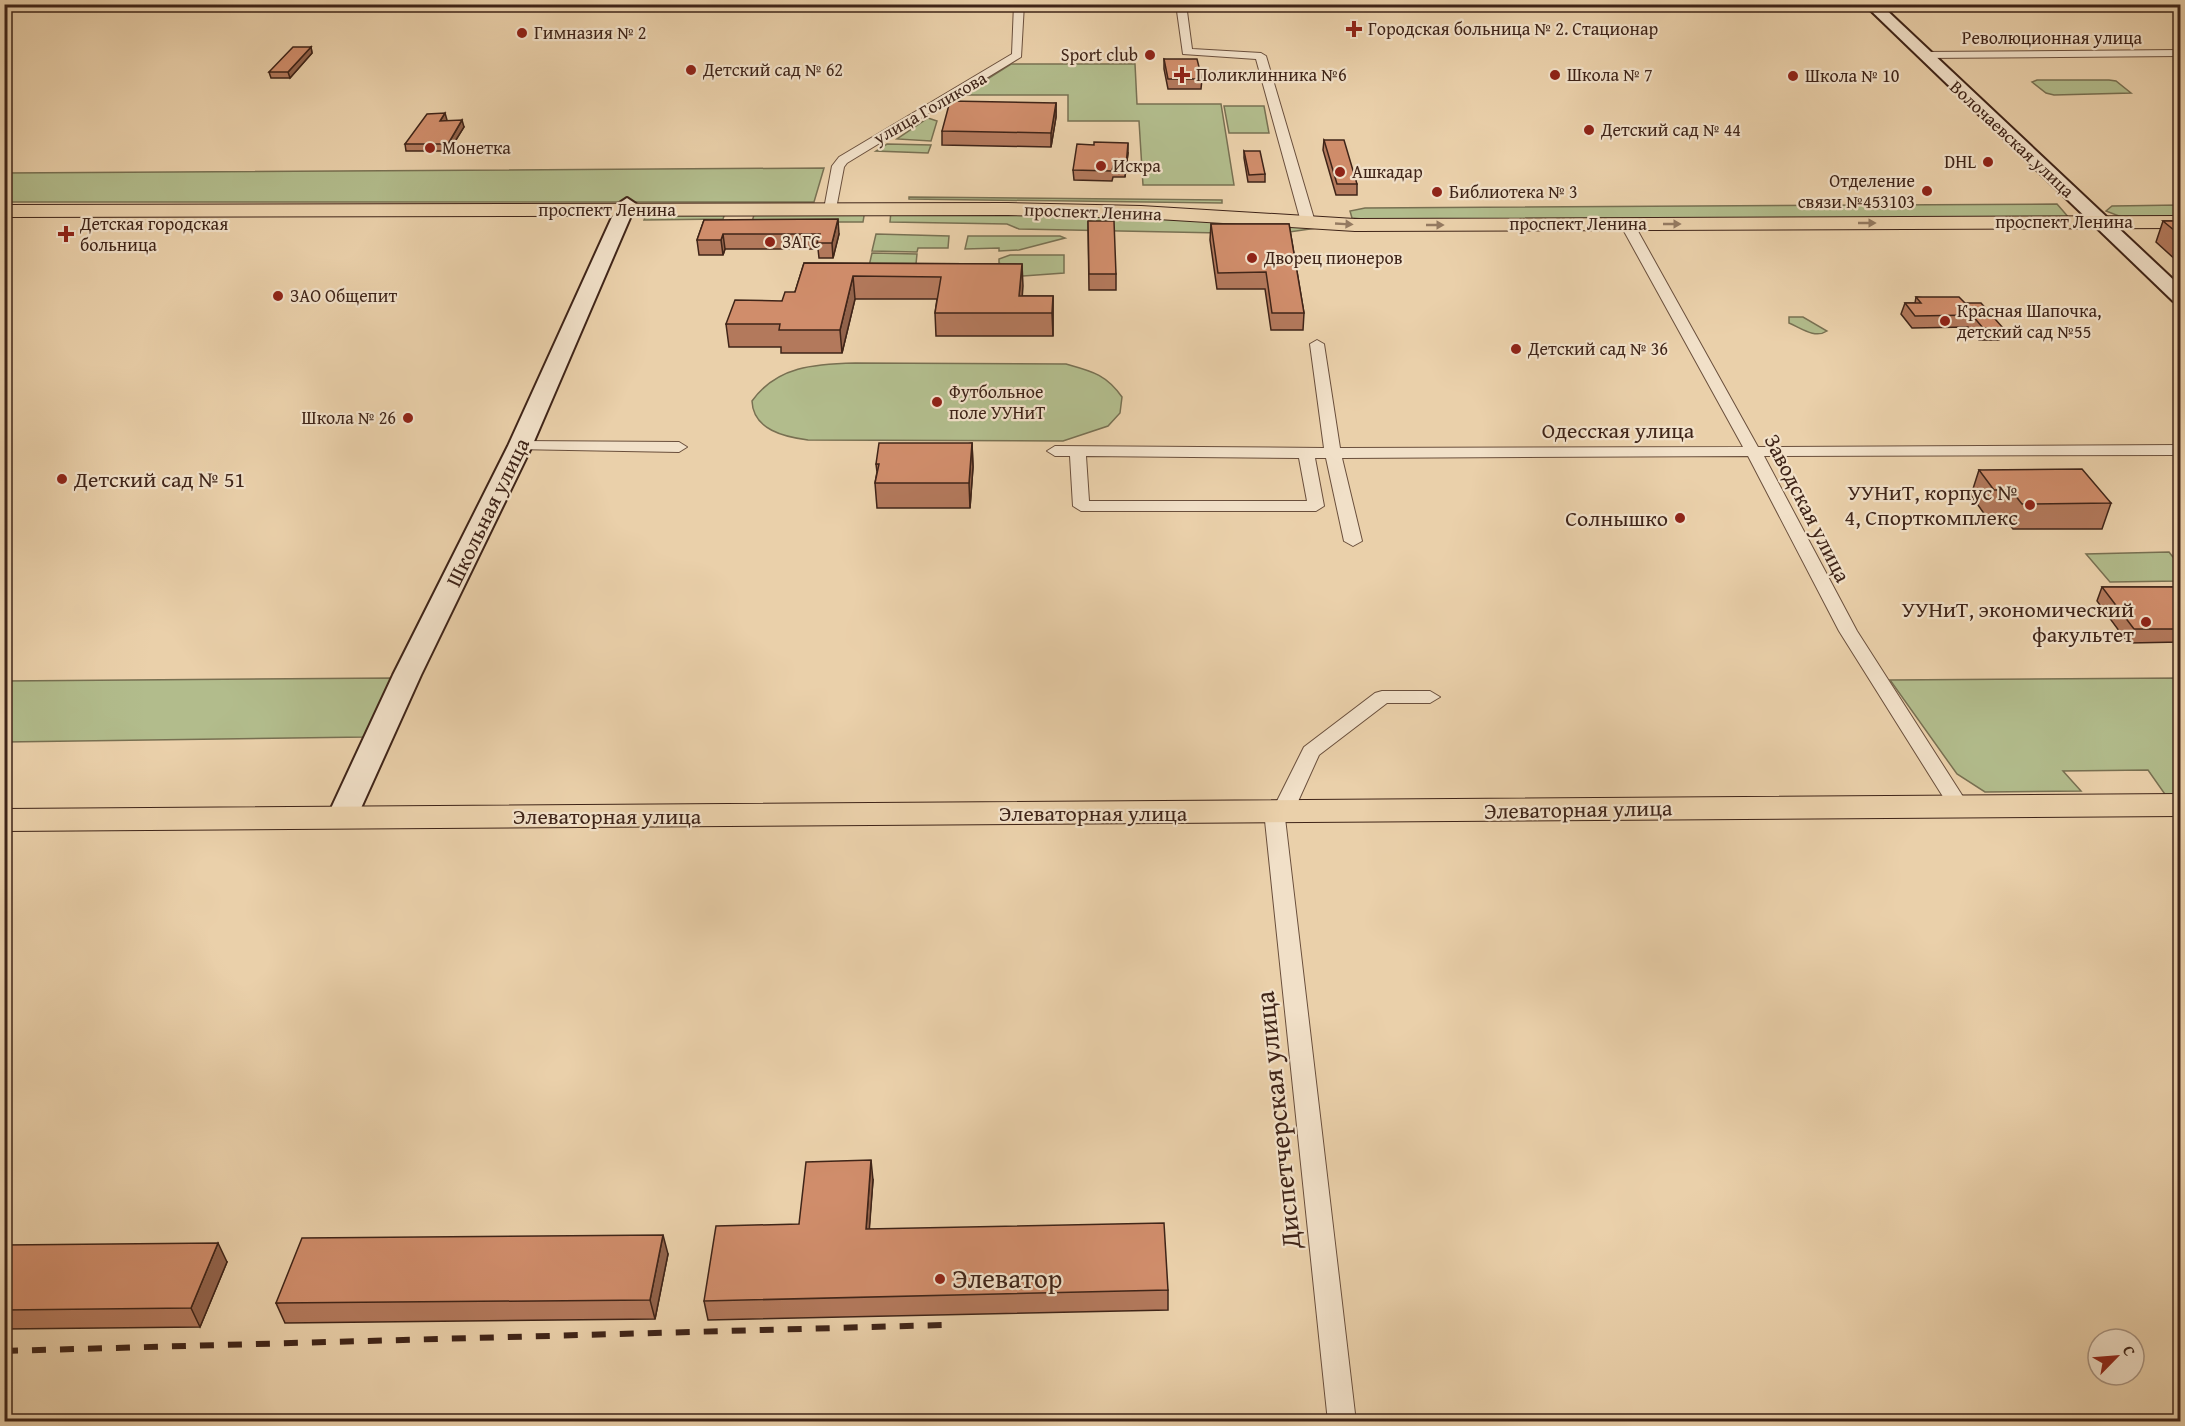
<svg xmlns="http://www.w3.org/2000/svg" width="2185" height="1426" font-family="'Gentium Book Plus',serif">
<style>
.green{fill:#b2bc8c;stroke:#787052;stroke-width:1.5}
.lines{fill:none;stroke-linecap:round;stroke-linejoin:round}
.street-casing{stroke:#6a4f3c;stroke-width:2}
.secondary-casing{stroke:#3f2418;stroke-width:4}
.primary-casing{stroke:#3f2418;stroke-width:2}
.street{fill:#f1e0c8;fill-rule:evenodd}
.secondary{fill:#f1e0c8;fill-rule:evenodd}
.primary{fill:#ead0aa;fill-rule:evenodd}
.rail{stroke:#3f2418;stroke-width:6;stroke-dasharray:14 14;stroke-linecap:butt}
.wall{fill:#b3795c;stroke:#3f2418;stroke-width:1.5}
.shaded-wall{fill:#92634b;stroke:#3f2418;stroke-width:1.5}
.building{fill:#d08d6b;stroke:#3f2418;stroke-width:1.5}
.oneway{fill:#947a61}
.poi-dot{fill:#8f2418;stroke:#f1e0c8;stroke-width:2}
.labels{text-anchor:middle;stroke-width:4.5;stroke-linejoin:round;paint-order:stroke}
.far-poi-label{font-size:18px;fill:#3f2418;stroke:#f1e0c8;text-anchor:start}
.far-street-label{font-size:18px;fill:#3f2418;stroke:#f1e0c8}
.street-label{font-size:22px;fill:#3f2418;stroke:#f1e0c8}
.poi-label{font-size:22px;fill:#3f2418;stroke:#f1e0c8;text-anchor:end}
.near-street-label{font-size:27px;fill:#3f2418;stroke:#f1e0c8}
.near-poi-label{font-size:27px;fill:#3f2418;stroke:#f1e0c8;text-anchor:start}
</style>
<rect width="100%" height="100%" fill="#ead0aa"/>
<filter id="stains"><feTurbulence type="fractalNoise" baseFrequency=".00333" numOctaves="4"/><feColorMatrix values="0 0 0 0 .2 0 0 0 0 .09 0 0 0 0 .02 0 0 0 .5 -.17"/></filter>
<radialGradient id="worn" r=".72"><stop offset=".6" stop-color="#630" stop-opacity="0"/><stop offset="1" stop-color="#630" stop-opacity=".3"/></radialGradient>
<!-- green -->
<g class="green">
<path d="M1011,64H1135L1137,104H1221L1234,185H1143L1139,121H1068V95H962Z"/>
<path d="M2037,80H2109L2116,81L2131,93L2054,95L2046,93L2032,82Z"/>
<path d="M1224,106H1264L1269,133H1229Z"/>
<path d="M928,118L937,121L931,141L897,139Z"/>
<path d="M887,144L931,145L928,153L876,151Z"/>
<path d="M824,168L814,202H5L4,173Z"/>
<path d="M909,197L1222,200V203L909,199Z"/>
<path d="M2057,204L2070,219L1374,220L1352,218L1350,211L1365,208Z"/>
<path d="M2180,205V218H2124L2106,211L2112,206Z"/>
<path d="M726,210L723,219L644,220L647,211Z"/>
<path d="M865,210L863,222H752L755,211Z"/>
<path d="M891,211L1212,219L1331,226L1275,234L1019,229L1007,224L890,222Z"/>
<path d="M876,234L949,236L948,248H918L917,252L872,251Z"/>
<path d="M968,236H1060L1065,238L1019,250L999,251V248L965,249Z"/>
<path d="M872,253L917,254L916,264L869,266Z"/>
<path d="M1010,255H1064V273L1023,276L999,263V259Z"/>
<path d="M1789,317H1803L1827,331C1815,339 1801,328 1789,323Z"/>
<path d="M855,363L1066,364C1091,371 1106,374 1122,397L1120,413L1108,426L1063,441L808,440C785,437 753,430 752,401C777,366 815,364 855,363Z"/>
<path d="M2169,552L2180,566V581L2110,582L2086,554Z"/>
<path d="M392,678L366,737L5,742L4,681Z"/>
<path d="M2180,678V800H2169L2148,770L2063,771L2081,791L1985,792L1957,774L1890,680Z"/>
</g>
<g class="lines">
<!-- street casing -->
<g class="street-casing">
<g id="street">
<path d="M1014,4H1024L1021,57L847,163L844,167L836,209L835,212H825L824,209L832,166L839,157L1012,54Z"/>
<path d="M1176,4H1186L1192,49L1261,53L1266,56L1315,222L1313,225H1303L1301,222L1256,59L1183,54Z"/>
<path d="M2180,50V56L1923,58L1918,55L1923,52Z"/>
<path d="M1627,220L1634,224L1758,447L2180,445V455L1764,456L1857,631L1969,806L1966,811H1952L1839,631L1748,456L1342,458L1362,541L1353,546L1344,541L1326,458H1315L1324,506L1316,511H1081L1073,506L1070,456H1055L1047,451L1055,446L1324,448L1310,344L1317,340L1324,344L1340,448L1743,447L1620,224ZM1086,456L1299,458L1307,501H1089Z"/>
<path d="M520,441L679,442L687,447L679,452L514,449L512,446L514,443Z"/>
<path d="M1382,691H1430L1440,697L1430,703H1387L1319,755L1291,817L1285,818L1356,1422H1328L1264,811L1267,806L1275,805L1304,747L1375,693Z"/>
</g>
</g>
<!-- secondary casing -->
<g class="secondary-casing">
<g id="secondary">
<path d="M1864,4H1880L2180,286V303L2173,301Z"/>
<path d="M627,198L636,204L532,446L421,675L357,817L353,824L342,827L331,824L327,817L393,675L508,446L618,204Z"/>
</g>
</g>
<!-- primary casing -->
<g class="primary-casing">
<g id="primary">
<path d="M1008,203L1141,206L1355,219L2180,216V228L1355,231L1141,218L1008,215L4,217V205Z"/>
<path d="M2180,794V816L4,831V809Z"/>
</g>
</g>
<!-- street -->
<use href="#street" class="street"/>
<!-- secondary -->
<use href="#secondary" class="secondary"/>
<!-- primary -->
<use href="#primary" class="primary"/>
<!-- rail -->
<path class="rail" d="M4,1351L943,1325"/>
</g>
<!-- wall -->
<g class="wall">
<path d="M311,47L312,53L290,78H271L269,72Z"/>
<path d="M1164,59L1202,79L1201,89H1168L1164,69Z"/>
<path d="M1056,103V117L1051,147L942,145V131Z"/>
<path d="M447,120L446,121L464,127L449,151H406L405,144Z"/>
<path d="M1324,140L1357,184V195H1336L1323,150Z"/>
<path d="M1244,151L1265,174V182H1248L1244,158Z"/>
<path d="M1128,153L1125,177H1113L1112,181L1074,180L1073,170Z"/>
<path d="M704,220L839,234L833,258H819L818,249H725L723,255H699L697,240Z"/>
<path d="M1088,221L1116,274V290H1089Z"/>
<path d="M2163,221H2181V262H2178L2156,242Z"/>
<path d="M1211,224H1289L1304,313L1303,330H1271L1265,289H1217L1210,240Z"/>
<path d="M804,263L1022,264V296H1053V336H936L935,313L937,299H855L842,353H781V347H729L726,324L782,301L795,292Z"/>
<path d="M1916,297L1965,303L2003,328L1999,340H1979L1968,327L1912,328L1901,314L1905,303H1915Z"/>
<path d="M972,443L973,467L970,508H877L875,483L877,472L876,464Z"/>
<path d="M1979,470L2111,503L2102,529H2013L2002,515H1985L1971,495Z"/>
<path d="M2102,587H2181V642L2128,643L2097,601Z"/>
<path d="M873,1180L869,1229L1168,1290V1310L708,1320L704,1301L799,1224Z"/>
<path d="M4,1245L227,1262L200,1327L4,1329Z"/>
<path d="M668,1254L655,1319L285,1323L276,1303Z"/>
</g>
<!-- shaded-wall -->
<g class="shaded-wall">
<path d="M311,47L312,53L290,78L288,72Z"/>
<path d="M1056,103V117L1051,147V133Z"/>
<path d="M445,113L447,120L441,127L440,121Z"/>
<path d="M462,120L464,127L449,151L448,144Z"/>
<path d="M1128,143V153L1125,177L1126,166Z"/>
<path d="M838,219L839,234L833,258L832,243Z"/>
<path d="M723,234L725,249L723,255L721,240Z"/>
<path d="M1022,264L1023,286L1021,313L1019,296Z"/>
<path d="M853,276L855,299L842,353L840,330Z"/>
<path d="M1053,296V336L1052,313Z"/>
<path d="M972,443L973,467L970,508L969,483Z"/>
<path d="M871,1160L873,1180L868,1248L866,1229Z"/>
<path d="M663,1235L668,1254L655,1319L650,1300Z"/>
<path d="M218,1243L227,1262L200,1327L191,1308Z"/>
</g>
<!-- building -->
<g class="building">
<path d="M293,47H311L288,72H269Z"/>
<path d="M1164,59H1197L1202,79H1168Z"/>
<path d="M950,101L1056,103L1051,133L942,131Z"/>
<path d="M445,113L440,121L462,120L448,144H405L427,114Z"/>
<path d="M1324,140H1344L1357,184H1337Z"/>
<path d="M1094,142L1128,143L1126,166H1113L1112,171L1073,170L1077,144L1094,145Z"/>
<path d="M1244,151H1260L1265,174L1249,175Z"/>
<path d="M838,219L832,243H817L820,234H723L721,240H697L704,220Z"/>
<path d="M1088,221H1114L1116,274H1089Z"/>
<path d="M2163,221H2181V236Z"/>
<path d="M1211,224H1289L1304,313H1272L1266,272L1218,273Z"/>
<path d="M804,263L1022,264L1019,296H1053L1052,313H935L941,277L853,276L840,330H779L780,324H726L735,300L782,301L785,292H795Z"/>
<path d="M1916,297H1959L1965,303H1981L2003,328H1983L1972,315L1915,316L1905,303H1921Z"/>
<path d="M879,443H972L969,483H875L879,464H876Z"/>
<path d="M2082,469L2111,503L2022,504L2011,490H1994L1979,470Z"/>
<path d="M2102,587H2181V629H2134Z"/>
<path d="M871,1160L866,1229L1164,1223L1168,1290L704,1301L716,1226L799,1224L806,1162Z"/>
<path d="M663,1235L650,1300L276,1303L302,1238Z"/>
<path d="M218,1243L191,1308L4,1310V1245Z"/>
</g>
<!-- one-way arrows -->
<defs><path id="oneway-solid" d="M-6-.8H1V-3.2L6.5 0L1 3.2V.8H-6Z" transform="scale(1.5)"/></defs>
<g class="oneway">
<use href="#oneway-solid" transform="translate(1867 223)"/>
<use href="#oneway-solid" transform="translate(1344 224) rotate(3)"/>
<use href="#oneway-solid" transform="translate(1672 224)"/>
<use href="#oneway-solid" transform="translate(1435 225)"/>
</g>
<!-- markers -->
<g class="poi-dot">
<path d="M1351 20h6v6h6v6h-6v6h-6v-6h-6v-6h6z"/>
<circle cx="522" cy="33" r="6"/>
<circle cx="1150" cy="55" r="6"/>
<circle cx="691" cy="70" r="6"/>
<path d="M1179 66h6v6h6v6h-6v6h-6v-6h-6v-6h6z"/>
<circle cx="1555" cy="75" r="6"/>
<circle cx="1793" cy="76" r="6"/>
<circle cx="1589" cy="130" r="6"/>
<circle cx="430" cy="148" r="6"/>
<circle cx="1988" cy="162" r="6"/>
<circle cx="1101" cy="166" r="6"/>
<circle cx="1340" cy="172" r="6"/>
<circle cx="1927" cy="191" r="6"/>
<circle cx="1437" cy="192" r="6"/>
<path d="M63 225h6v6h6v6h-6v6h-6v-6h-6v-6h6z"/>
<circle cx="770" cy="242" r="6"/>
<circle cx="1252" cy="258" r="6"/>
<circle cx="278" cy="296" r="6"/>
<circle cx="1945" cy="321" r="6"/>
<circle cx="1516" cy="349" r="6"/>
<circle cx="937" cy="402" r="6"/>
<circle cx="408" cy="418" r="6"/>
<circle cx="62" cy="479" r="6"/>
<circle cx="2030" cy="505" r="6"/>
<circle cx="1680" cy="518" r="6"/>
<circle cx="2146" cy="622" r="6"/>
<circle cx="940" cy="1279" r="6"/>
</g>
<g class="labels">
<!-- far-poi labels -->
<g class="far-poi-label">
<text x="1368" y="35">Городская больница № 2. Стационар</text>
<text x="534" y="39">Гимназия № 2</text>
<text x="1138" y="61" text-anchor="end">Sport club</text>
<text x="703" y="76">Детский сад № 62</text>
<text x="1196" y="81">Поликлинника №6</text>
<text x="1567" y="81">Школа № 7</text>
<text x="1805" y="82">Школа № 10</text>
<text x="1601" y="136">Детский сад № 44</text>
<text x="442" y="154">Монетка</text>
<text x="1976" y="168" text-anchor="end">DHL</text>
<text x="1113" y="172">Искра</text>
<text x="1352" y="178">Ашкадар</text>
<text x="1915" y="187" text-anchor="end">Отделение<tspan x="1915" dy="21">связи №453103</tspan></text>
<text x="1449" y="198">Библиотека № 3</text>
<text x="80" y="230">Детская городская<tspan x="80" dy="21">больница</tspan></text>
<text x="782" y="248">ЗАГС</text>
<text x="1264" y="264">Дворец пионеров</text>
<text x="290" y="302">ЗАО Общепит</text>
<text x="1957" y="317">Красная Шапочка,<tspan x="1957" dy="21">детский сад №55</tspan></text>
<text x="1528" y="355">Детский сад № 36</text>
<text x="949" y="398">Футбольное<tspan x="949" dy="21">поле УУНиТ</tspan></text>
<text x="396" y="424" text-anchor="end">Школа № 26</text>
</g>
<!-- far-street labels -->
<g class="far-street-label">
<text x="2052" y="44">Революционная улица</text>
<text transform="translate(930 108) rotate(-30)" y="6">улица Голикова</text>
<text transform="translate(2012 139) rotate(43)" y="6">Волочаевская улица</text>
<text x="607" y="216">проспект Ленина</text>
<text transform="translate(1093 212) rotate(2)" y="6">проспект Ленина</text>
<text x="2064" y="228">проспект Ленина</text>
<text x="1578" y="230">проспект Ленина</text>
</g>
<!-- street labels -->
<g class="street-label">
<text x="1618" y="438">Одесская улица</text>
<text transform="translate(1808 508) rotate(63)" y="8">Заводская улица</text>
<text transform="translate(487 512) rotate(-64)" y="8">Школьная улица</text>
<text transform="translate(1578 809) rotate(-1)" y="8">Элеваторная улица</text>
<text x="1093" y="821">Элеваторная улица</text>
<text x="607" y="824">Элеваторная улица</text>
</g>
<!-- poi labels -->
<g class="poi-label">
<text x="74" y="487" text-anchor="start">Детский сад № 51</text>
<text x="2018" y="500">УУНиТ, корпус №<tspan x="2018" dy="25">4, Спорткомплекс</tspan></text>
<text x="1668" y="526">Солнышко</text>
<text x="2134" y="617">УУНиТ, экономический<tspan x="2134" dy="25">факультет</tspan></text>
</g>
<!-- near-street labels -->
<g class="near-street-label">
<text transform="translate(1278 1120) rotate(-96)" y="9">Диспетчерская улица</text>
</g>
<!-- near-poi labels -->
<g class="near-poi-label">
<text x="952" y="1288">Элеватор</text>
</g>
</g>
<!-- margin -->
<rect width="2185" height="1426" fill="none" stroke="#ead0aa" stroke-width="24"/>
<rect x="6" y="6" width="2173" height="1414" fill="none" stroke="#3f2418" stroke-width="3"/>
<rect x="12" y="12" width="2161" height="1402" fill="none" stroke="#3f2418" stroke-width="1.5"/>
<!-- north arrow -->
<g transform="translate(2116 1357) rotate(65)"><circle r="28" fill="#f1e0c8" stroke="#aa9582" stroke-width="1.5"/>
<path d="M0-4.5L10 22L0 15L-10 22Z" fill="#8f2418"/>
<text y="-9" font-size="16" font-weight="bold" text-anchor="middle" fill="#3f2418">С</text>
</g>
<rect width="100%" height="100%" filter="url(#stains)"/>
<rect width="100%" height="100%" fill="url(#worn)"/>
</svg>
